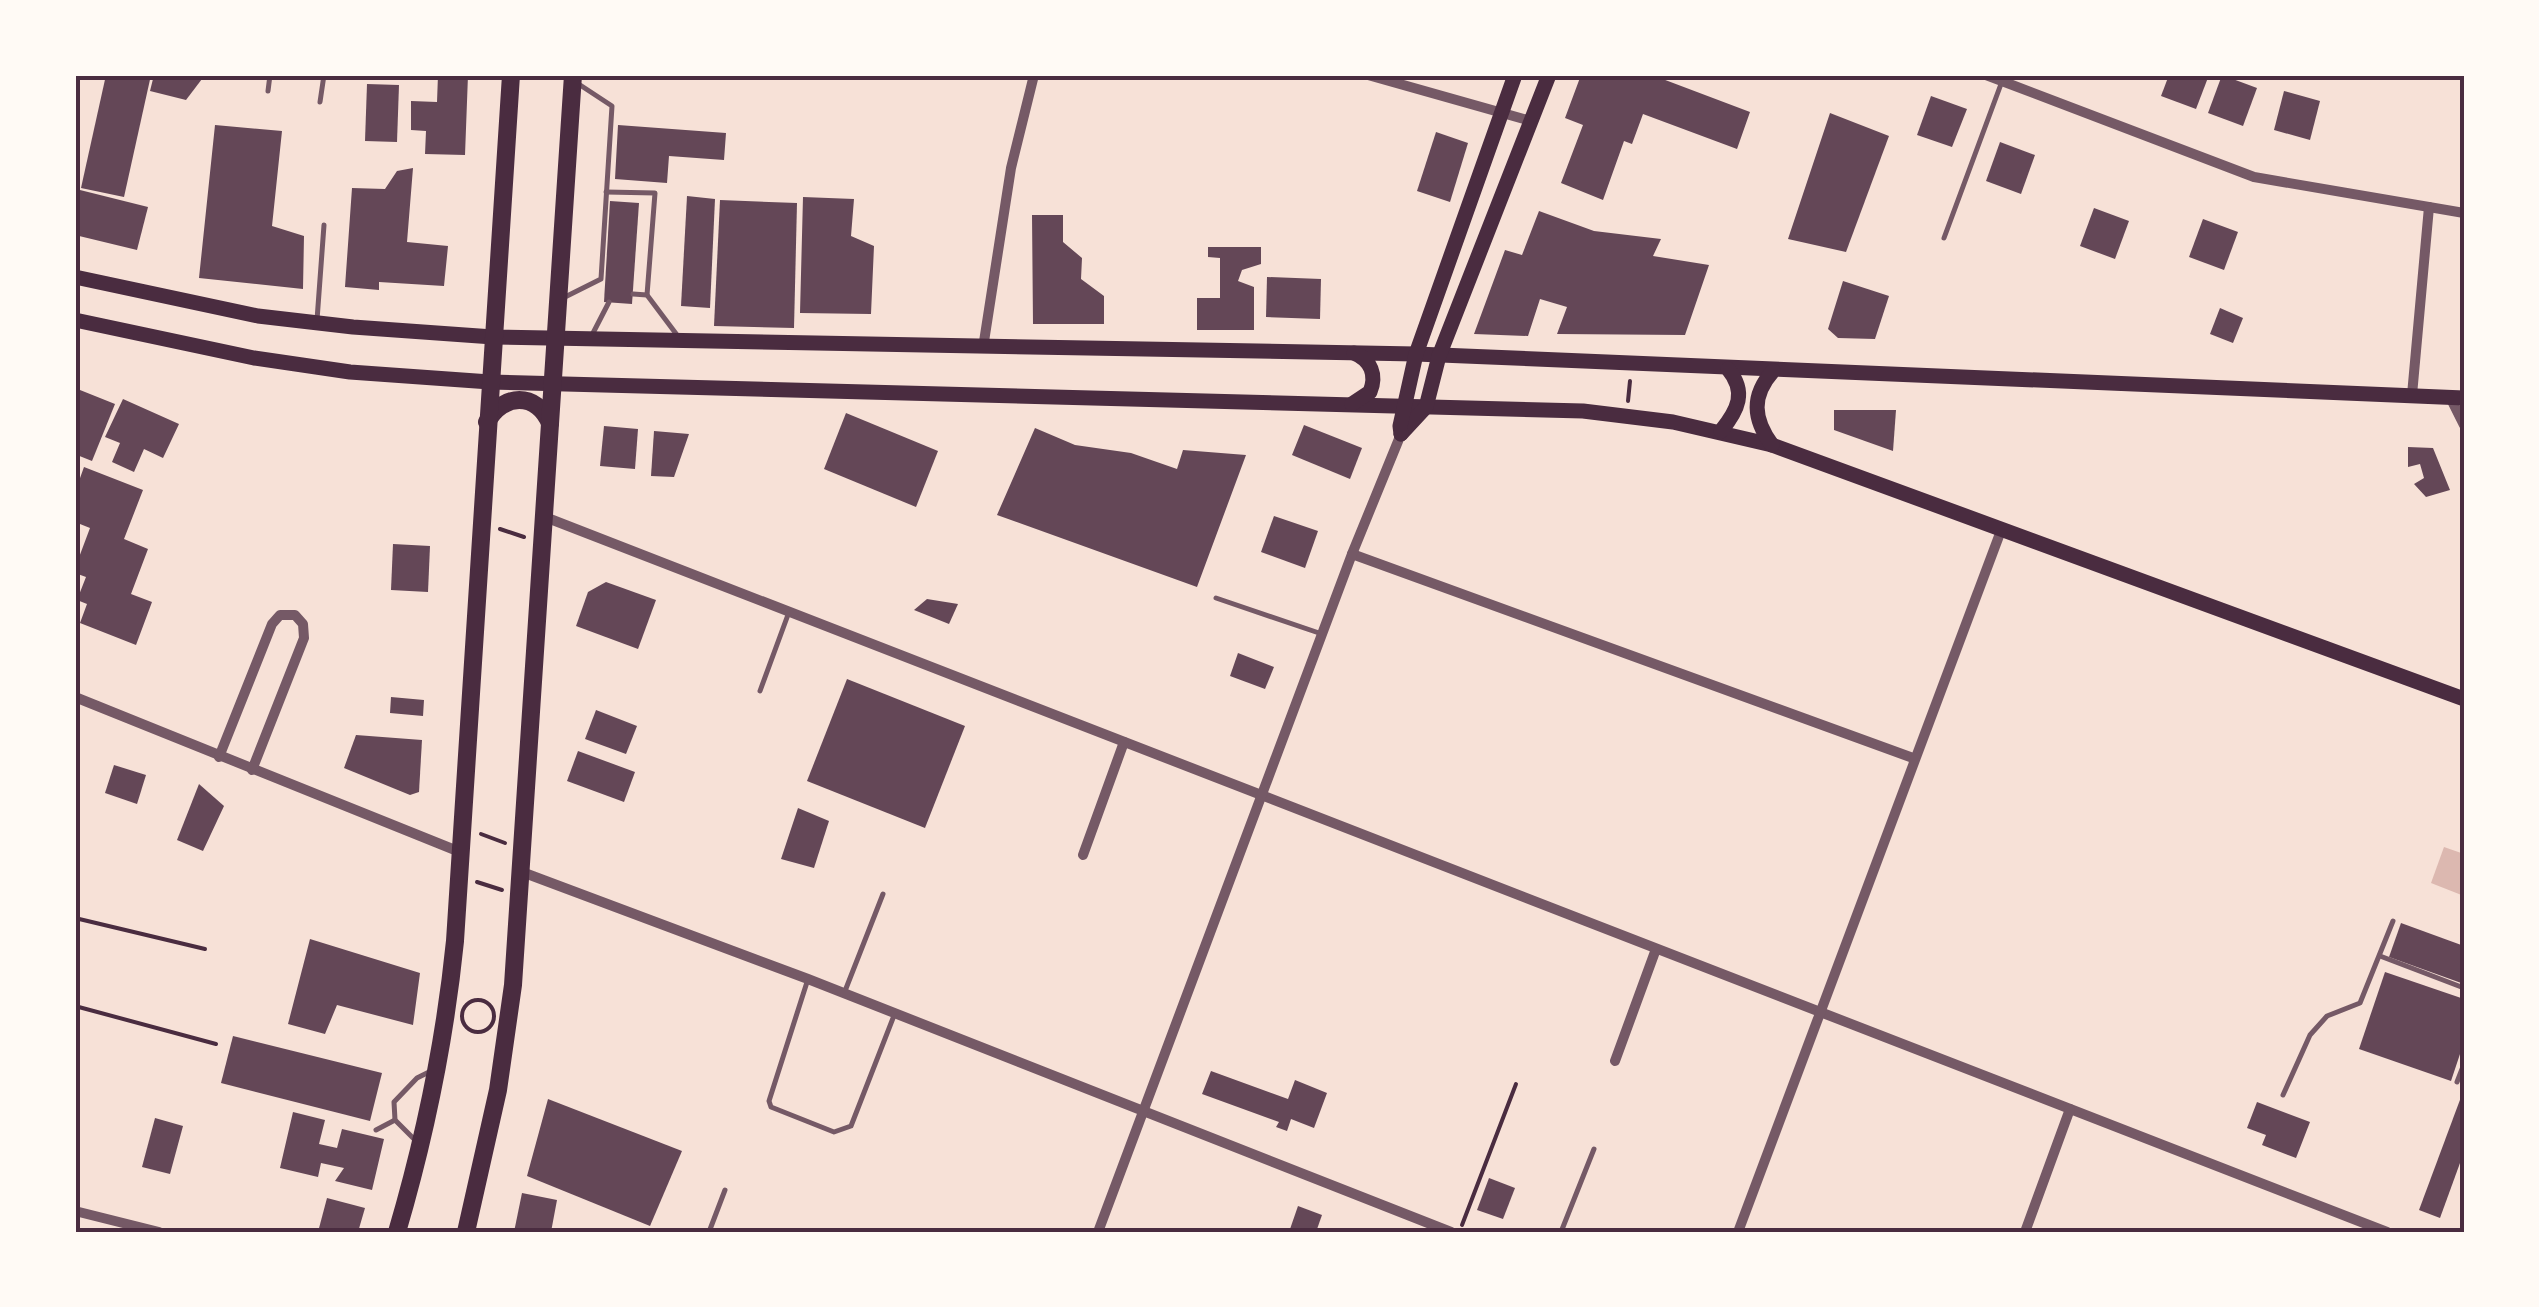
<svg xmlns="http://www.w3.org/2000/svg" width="2539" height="1307" font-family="Mulish,sans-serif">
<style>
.water{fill:#dcb8b0}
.building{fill:#644757}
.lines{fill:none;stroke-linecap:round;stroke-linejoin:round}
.path{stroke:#4a2c40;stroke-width:4}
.service{stroke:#755966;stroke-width:5}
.minor{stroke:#755966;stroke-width:10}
.secondary{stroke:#4a2c40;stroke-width:15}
.primary{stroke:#4a2c40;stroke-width:18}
.neatline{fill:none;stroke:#4a2c40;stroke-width:4}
</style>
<rect width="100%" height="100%" fill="#f7e1d7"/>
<!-- water -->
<path class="water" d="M2444,847L2464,854V896L2431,883Z"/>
<!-- building -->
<g class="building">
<path d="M106,75H151L124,197L81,188Z"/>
<path d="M154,75H205L186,100L150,91Z"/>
<path d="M438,75H468L465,155L425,154L426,131L411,130V101L437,102Z"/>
<path d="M1581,75H1652L1750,112L1737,149L1643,114L1632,144L1624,141L1603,200L1561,183L1583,125L1565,118Z"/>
<path d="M2169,75H2209L2196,109L2161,96Z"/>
<path d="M2222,75L2257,88L2243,126L2208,113Z"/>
<path d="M367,84L399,85L397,142L365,141Z"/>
<path d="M2284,91L2320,101L2310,140L2274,130Z"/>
<path d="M1931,96L1967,109L1952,147L1917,135Z"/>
<path d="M1830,113L1889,136L1846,252L1788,239Z"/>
<path d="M215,125L282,131L272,226L304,236L303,289L199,278Z"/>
<path d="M618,125L726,133L724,160L669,156L667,183L615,179Z"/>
<path d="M1436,132L1468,143L1450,202L1417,191Z"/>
<path d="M2000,142L2035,155L2021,194L1986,181Z"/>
<path d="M413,168L407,242L448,246L444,286L379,282V290L345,287L352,188L385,189L397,171Z"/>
<path d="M80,190L148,207L137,250L75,235V208Z"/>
<path d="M687,196L715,199L710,308L681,306Z"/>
<path d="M803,197L854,199L851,236L874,246L871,314L800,313Z"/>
<path d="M720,200L797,203L794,328L714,326Z"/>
<path d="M610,201L639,203L632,304L604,302Z"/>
<path d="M2094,208L2129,221L2115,259L2080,246Z"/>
<path d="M1539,211L1594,231L1661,239L1653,256L1709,265L1685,335L1557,334L1567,307L1540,299L1528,336L1474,334L1505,250L1522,255Z"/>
<path d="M1032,215H1063V242L1082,258L1081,279L1104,296V324H1033Z"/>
<path d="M2203,219L2238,232L2224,270L2189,257Z"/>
<path d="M1208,247H1261V264L1242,270L1238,281L1254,287V330H1197V298H1220V258L1208,257Z"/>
<path d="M1267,277L1321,279L1320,319L1266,317Z"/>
<path d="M1843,281L1889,296L1875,339L1838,338L1828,329Z"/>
<path d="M2220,308L2243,318L2233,343L2210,334Z"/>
<path d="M75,388L115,404L92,461L77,455Z"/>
<path d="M123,399L179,424L163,458L144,449L134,472L112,462L120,443L105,437Z"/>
<path d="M1834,410H1896L1893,451L1834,430Z"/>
<path d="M846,413L938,451L916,507L824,469Z"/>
<path d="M1304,425L1362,448L1350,479L1292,455Z"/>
<path d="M604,426L638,429L635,469L600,466Z"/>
<path d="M1035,428L1075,445L1131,453L1177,469L1183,450L1246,455L1197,587L997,515Z"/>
<path d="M654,431L689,434L674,477L651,476Z"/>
<path d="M2408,447L2433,448L2450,490L2426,497L2414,484L2424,478L2420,464L2408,467Z"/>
<path d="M84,467L143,490L124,539L148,549L131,594L152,602L136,645L80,623L87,604L77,600L86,577L75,573V568L90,528L75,522V492Z"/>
<path d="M1274,516L1318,531L1305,568L1261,552Z"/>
<path d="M393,544L430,546L428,592L391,590Z"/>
<path d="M606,582L656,600L638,649L576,626L588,592Z"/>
<path d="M927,599L958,604L949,624L914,610Z"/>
<path d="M1238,653L1274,667L1265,689L1230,676Z"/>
<path d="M847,679L965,726L925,828L807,781Z"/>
<path d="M391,697L424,700L423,716L390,713Z"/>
<path d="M596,710L637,726L626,754L585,739Z"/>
<path d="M356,735L422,740L419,792L410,795L344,768Z"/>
<path d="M578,751L635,772L624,802L567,781Z"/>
<path d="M114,765L146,775L137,804L105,793Z"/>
<path d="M199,784L224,806L203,851L177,840Z"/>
<path d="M798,808L829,821L814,868L781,859Z"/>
<path d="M2401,923L2464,946V984L2389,957Z"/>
<path d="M310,939L420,973L413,1025L337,1005L325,1034L288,1024Z"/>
<path d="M2385,972L2464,999V1042L2451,1081L2359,1049Z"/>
<path d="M233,1036L382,1073L370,1121L221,1083Z"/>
<path d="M1211,1071L1288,1099L1295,1080L1327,1093L1314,1128L1291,1119L1287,1131L1276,1127L1279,1122L1202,1094Z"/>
<path d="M2464,1089V1152L2440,1218L2419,1210Z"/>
<path d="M548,1099L682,1151L650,1226L527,1176Z"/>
<path d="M2257,1102L2310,1122L2296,1158L2262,1145L2266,1135L2247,1128Z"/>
<path d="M293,1112L325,1120L319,1144L337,1148L342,1129L384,1139L372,1190L335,1181L344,1168L321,1163L318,1177L280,1168Z"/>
<path d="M155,1118L183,1126L170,1174L142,1167Z"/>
<path d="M1489,1178L1515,1188L1503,1219L1477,1210Z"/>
<path d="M522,1193L557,1200L551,1232H514Z"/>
<path d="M327,1198L365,1208L358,1232H318Z"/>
<path d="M1298,1206L1322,1215L1316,1232H1289Z"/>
</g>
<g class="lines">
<!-- path -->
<g class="path">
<path d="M1628,401L1630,381"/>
<path d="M500,529L524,537"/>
<path d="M481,834L505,843"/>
<path d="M477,882L502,890"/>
<path d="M75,918L205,949"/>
<circle cx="478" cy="1016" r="16"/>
<path d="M75,1006L216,1044"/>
<path d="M1462,1225L1516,1084"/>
</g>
<!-- service -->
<g class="service">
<path d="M268,91L270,75"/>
<path d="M320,102L324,75"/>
<path d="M606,192L655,193L647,295"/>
<path d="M1944,238L2001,84"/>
<path d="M633,294L647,295L677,335"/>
<path d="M561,299L601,279L612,106L577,83"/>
<path d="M317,320L324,225"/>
<path d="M592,335L609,302"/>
<path d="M1216,598L1322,634"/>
<path d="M760,691L789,612"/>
<path d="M2380,956L2464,988"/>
<path d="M808,979L769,1101L771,1107L834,1132L851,1126L895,1013"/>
<path d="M845,991L883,894"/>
<path d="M2457,1082L2464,1064"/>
<path d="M2283,1095L2310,1035L2327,1016L2360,1003L2393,921"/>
<path d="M376,1130L395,1120"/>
<path d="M415,1140L395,1120L394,1102L417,1078L429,1072"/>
<path d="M709,1232L725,1190"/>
<path d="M1561,1232L1594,1149"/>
</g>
<!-- minor -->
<g class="minor">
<path d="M1368,75L1531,121"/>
<path d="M1986,75L2254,177L2464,213"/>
<path d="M983,348L1011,168L1034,75"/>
<path d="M2412,395L2429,207"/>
<path d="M2450,397L2464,425"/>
<path d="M545,517L2387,1232"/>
<path d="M1352,554L1913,758"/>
<path d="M75,697L460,852"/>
<path d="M219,757L272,624L280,615H295L303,624L304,638L252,770"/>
<path d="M1083,855L1124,742"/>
<path d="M522,872L808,979L1451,1232"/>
<path d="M1615,1061L1656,949"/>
<path d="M75,1211L159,1232"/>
<path d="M1098,1232L1352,554L1401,434"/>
<path d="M1738,1232L2002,528"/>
<path d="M2025,1232L2070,1109"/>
</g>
<!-- secondary -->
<g class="secondary">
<path d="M75,277L258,316L353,327L493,337L1416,354L2464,398"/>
<path d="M75,320L254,358L350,372L490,382L1583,411L1673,422L1772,445L2464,699"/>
<path d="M1352,404L1370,392C1377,375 1371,360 1354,353"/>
<path d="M1721,431C1738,410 1747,392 1728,369"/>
<path d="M1401,434L1426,407L1439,356L1549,75"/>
<path d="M1401,434L1400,426L1416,354L1515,75"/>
<path d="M1772,445C1753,419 1751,396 1773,371"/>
</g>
<!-- primary -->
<g class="primary">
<path d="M487,422C503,393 536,392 550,423"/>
<path d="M397,1232C425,1137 445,1040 455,941L511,75"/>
<path d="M466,1232L498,1090L513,985L573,75"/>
</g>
</g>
<!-- border -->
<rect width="2539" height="1307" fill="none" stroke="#fffaf5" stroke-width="155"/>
<rect x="78" y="78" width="2384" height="1152" class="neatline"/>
</svg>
